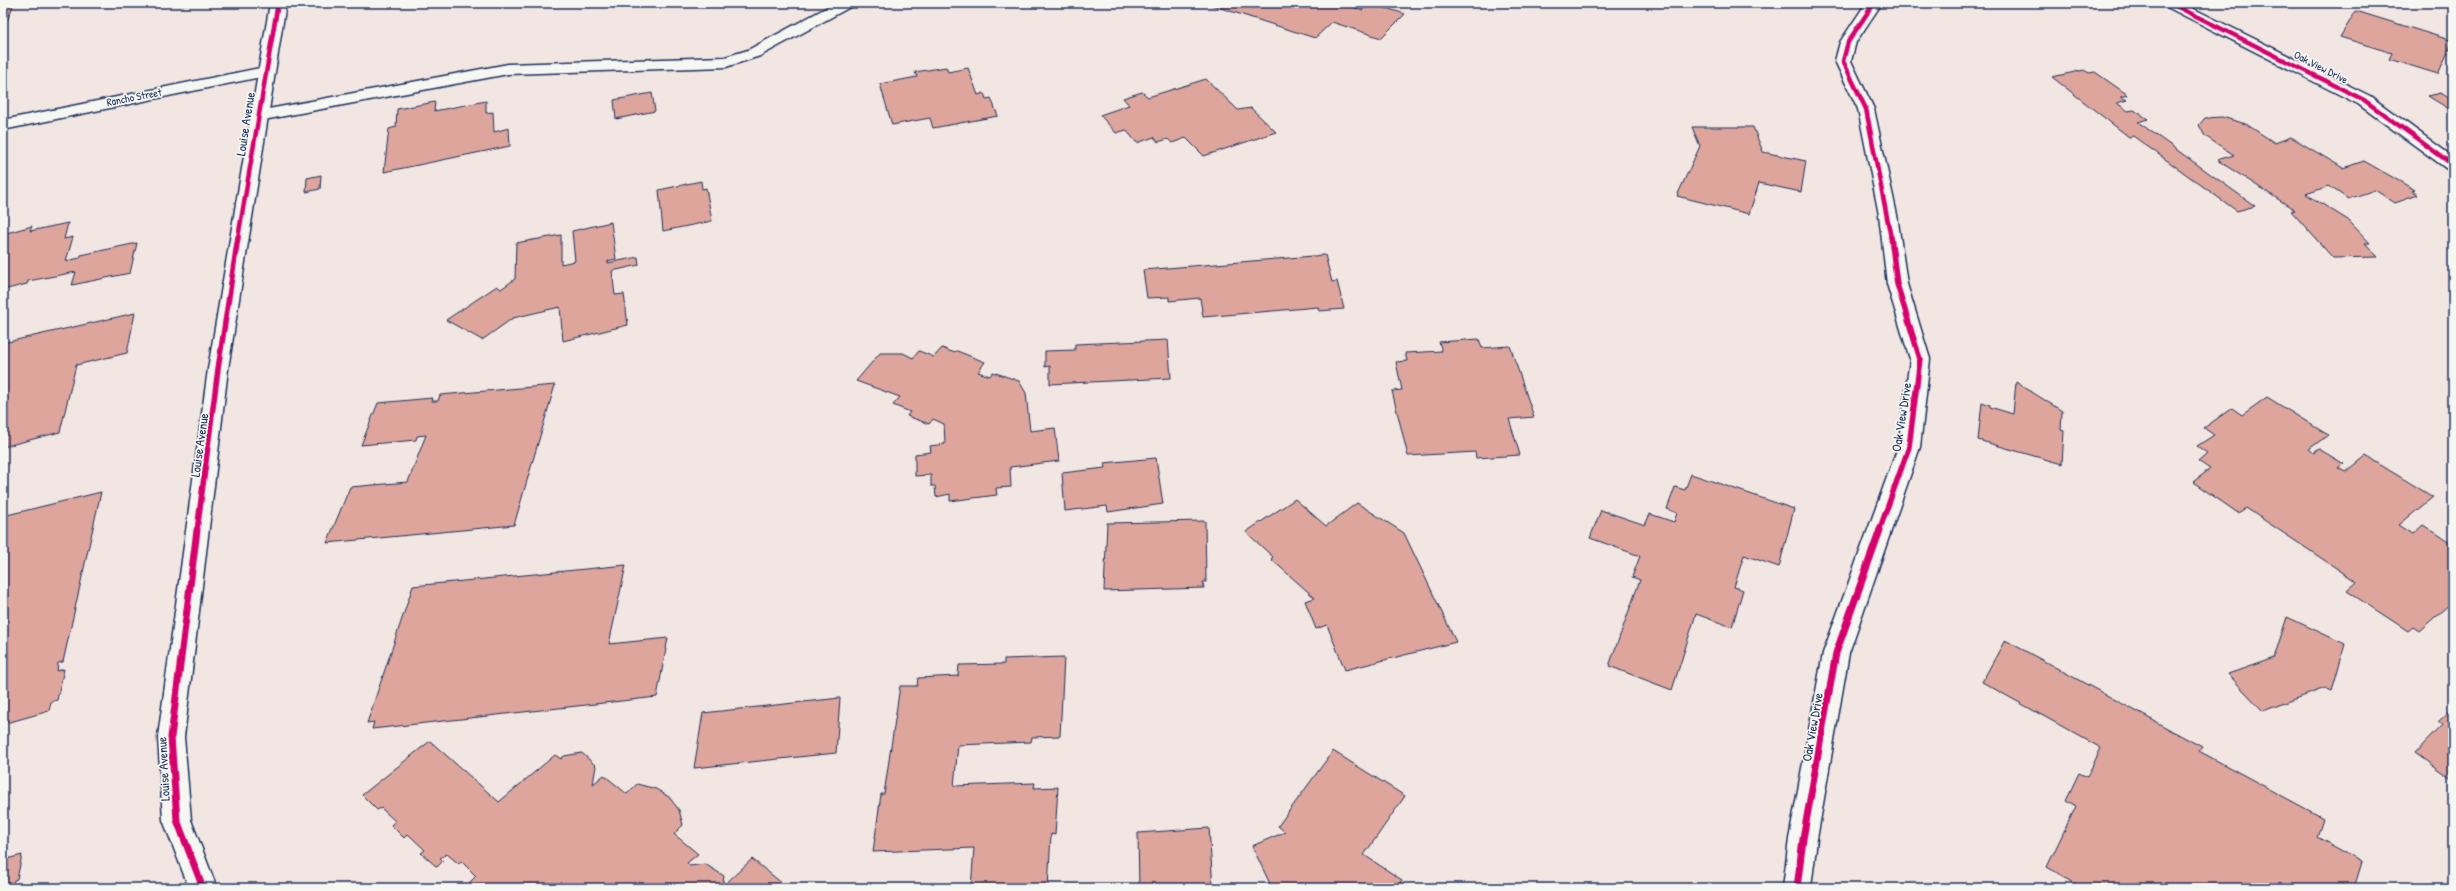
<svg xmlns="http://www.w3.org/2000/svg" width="2456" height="891" viewBox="0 0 2456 891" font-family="'Patrick Hand',sans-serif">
<rect width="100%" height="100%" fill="#f1e6e1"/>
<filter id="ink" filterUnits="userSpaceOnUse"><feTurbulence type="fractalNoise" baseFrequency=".025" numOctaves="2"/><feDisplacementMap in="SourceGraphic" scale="8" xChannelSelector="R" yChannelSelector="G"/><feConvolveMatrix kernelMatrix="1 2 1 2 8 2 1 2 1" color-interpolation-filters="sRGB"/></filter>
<g filter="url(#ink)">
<path fill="#dea59c" stroke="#1b2f5e" d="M3,3H14L7,21H3Z
M1205,3H1340L1362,10L1370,3L1405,14L1381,38L1332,22L1315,38Z
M2356,11L2453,41L2438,74L2389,59L2392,53L2340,37Z
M946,67L948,72L968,68L978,95L984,93L986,99L991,98L998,116L933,128L930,118L892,125L880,84L917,77L915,72Z
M2084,70L2089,73L2095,72L2128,95L2121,97L2127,100L2117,103L2128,111L2134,110L2148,119L2138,122L2255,206L2237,211L2133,136L2129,137L2052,77Z
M1206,79L1238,110L1251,108L1276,132L1204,156L1186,138L1172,143L1168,139L1158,142L1154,137L1137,143L1126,130L1116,133L1100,115L1129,105L1123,98L1142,92L1148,97Z
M652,93L655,111L616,119L614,100Z
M2441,93L2453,101V108L2449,109L2428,96Z
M486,101V113L493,112L494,132L509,128L510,146L384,172L389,129L396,127L397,109L435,102L434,111Z
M2222,117L2246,124L2275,143L2291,137L2343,168L2364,161L2415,190L2412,191L2418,195L2395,203L2375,190L2348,199L2329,186L2306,194L2348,220L2370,243H2365L2378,257L2333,258L2291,211L2295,210L2217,160L2234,155L2205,136L2199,125L2205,118Z
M1692,127H1753L1763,152L1806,161L1801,192L1759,183L1749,214L1677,196L1700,146Z
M321,175L320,189L306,192L307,178Z
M701,181L702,189L706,188L712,221L663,231L659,190Z
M611,222L616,259L608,261V263L638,257L639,265L612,271L615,295L624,294L628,325L563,341L560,307L513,318L482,340L446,320L497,286L501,289L515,279L516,243L561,235V264L575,261L572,231Z
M68,223L64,239L73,237L66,261L80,258L81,255L137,243L130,273L72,285L76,272L28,281L27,284L3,290V234L32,226L30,231Z
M1325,255L1332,282L1337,281L1344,309L1319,311L1318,307L1203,317L1200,298L1169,301V297L1147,298L1143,270Z
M135,313L127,353L76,365L60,432L3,447V343Z
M1479,339L1482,348L1510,346L1534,417L1509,419L1520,455L1476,458L1475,452L1408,456L1392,391L1402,390L1396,362L1407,361L1405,353L1442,351L1439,342Z
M1168,340L1171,378L1050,384V366L1045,367V351L1075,350V344Z
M942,348L952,352L957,351L985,362L978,372L990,376L993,372L1019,381L1026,393L1030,431L1055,428L1059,461L1010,467L1011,487L996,488L997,495L950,501V494L936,497L935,486H931V475L915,476V454L931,452L930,446L945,444L944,424L933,419L929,424L907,416L910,412L893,405L900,397L856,381L880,353H903L913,358L919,351L934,357Z
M2016,382L2062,411L2061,430L2064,431L2062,464L1978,440L1982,402L1990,405V407L2013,414Z
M555,385L514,525L327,543L350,487L408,482L426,435L417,436L416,440L361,445L378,403L432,398L431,401H438L440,395Z
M2267,397L2328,435L2309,449L2314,453L2319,449L2344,464L2339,468L2346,472L2366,456L2433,497L2399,525L2413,534L2423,525L2453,544V604L2451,603L2419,631L2413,627L2408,631L2347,591L2357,582L2246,508L2238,513L2193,482L2210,469L2198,461L2207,453L2197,446L2214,435L2204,428L2232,408L2242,415Z
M1156,458L1163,504L1108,512L1107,506L1065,511L1062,473L1105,468L1104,463Z
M1691,474L1794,509L1779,567L1744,555L1734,587L1743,590L1732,627L1696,614L1672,690L1609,666L1640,580L1632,577L1640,556L1590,538L1601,510L1645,525L1650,514L1674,522L1677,513L1667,509L1675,487L1685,490Z
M101,492L63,662L58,663L57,671L64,669L57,700L51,702L49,711L3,724V516Z
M1295,499L1326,526L1357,503L1404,533L1456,642L1345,670L1327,625L1316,629L1305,601L1315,598L1271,559L1273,557L1246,532Z
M1205,521L1206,582H1203L1204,588L1104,591L1107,523Z
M626,565L609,644L668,638L657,697L372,729L374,722L367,723L413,586Z
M2287,617L2345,644L2332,691L2325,688L2263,711L2228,674L2274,658Z
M2005,640L2202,747L2199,751L2323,818L2317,837L2362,862L2354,888H2083L2047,867L2076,806L2066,800L2079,773L2087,777L2101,748L1982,682Z
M1064,657L1060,736L1032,737L1031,742L958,745L954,786L1035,783L1034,788L1058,787L1055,835L1051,834L1048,888H971L974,848L873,852L881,794H884L900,686H917L918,678L958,676L959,665L1004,664V659Z
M840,698L836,753L694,768L703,713Z
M2453,708V780L2415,753L2442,725L2438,722Z
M430,741L499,802L555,755L561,759L564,756L582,753L596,766L593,784L604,775L627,794L637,784L656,789L669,797L679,810L683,825L674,834L698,854L687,863L690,866L705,864L724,876L722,887L752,859L788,888H473L468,884L476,876L461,861L459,864L447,854L440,858L443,861L437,867L421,853L425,850L408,834L404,838L391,825L395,821L381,808L377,810L362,795Z
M1333,751L1405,796L1364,855L1402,880L1397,888H1272L1252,846L1285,832L1278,826Z
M1209,828L1213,888H1139L1138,833Z
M22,855L17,879L14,880L12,888H3V860Z"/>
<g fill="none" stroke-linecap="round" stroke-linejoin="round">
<defs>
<path id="lane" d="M835,3H855L852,6L760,56L726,67L508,74L258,121L252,120L249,116L252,112L258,111L508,64L725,57L748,50Z"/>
<path id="street" d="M1866,3H1882L1856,42L1851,61L1874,109L1897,215L1907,284L1930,359L1920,447L1849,653L1817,839L1811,888H1783L1789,839L1823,653L1898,447L1910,359L1887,284L1879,215L1858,109L1835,61L1840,42Z
M2162,3H2182L2370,96L2453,157V170L2447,169L2358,104L2165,6Z
M265,67L271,69L273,72L271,75L3,130V120Z"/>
<path id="secondary" d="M270,3H286L228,369L184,737L191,820L217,888H189L163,820L158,737L208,369Z"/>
</defs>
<use href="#lane" stroke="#1b2f5e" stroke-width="3"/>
<use href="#street" stroke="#1b2f5e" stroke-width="3"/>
<use href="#secondary" stroke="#1b2f5e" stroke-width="3"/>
<use href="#lane" fill="#f6f6f2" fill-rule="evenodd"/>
<use href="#street" fill="#f6f6f2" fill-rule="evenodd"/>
<use href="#secondary" fill="#f6f6f2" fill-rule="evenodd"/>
<defs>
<path id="cycleway-far2" d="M1874,3L1848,42L1843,61L1866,109L1891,238
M2170,3L2364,100L2453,165
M238,238L278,3"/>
<path id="cycleway-far1" d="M197,531L218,369L238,237
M1879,531L1909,447L1920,359L1897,284L1891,237"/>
<path id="cycleway" d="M197,530L171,737L177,820L203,888
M1797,888L1803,839L1836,653L1880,530"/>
</defs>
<use href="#cycleway-far2" stroke="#f6f6f2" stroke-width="6"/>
<use href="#cycleway-far1" stroke="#f6f6f2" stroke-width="8"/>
<use href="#cycleway" stroke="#f6f6f2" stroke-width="10"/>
<use href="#cycleway-far2" stroke="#d6006c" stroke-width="4.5"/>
<use href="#cycleway-far1" stroke="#d6006c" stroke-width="5.5"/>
<use href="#cycleway" stroke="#d6006c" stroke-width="7"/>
</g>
</g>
<g text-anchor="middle" stroke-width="3.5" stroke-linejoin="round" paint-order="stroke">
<g font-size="11" fill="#1b2f5e" stroke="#f6f6f2">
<text transform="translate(2321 67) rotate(27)" y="4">Oak View Drive</text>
<text transform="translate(134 97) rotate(-11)" y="4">Rancho Street</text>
</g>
<g font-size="13" fill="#1b2f5e" stroke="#f6f6f2">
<text transform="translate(245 124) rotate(-81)" y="5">Louise Avenue</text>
<text transform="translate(1901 417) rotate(-81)" y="5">Oak View Drive</text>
<text transform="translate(199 445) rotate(-82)" y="5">Louise Avenue</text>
<text transform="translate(1812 727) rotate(-80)" y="5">Oak View Drive</text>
<text transform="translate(163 769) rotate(-93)" y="5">Louise Avenue</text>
</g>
</g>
<rect width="2456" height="891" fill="none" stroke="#f6f6f2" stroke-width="16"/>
<rect x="8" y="8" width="2440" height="875" fill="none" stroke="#1b2f5e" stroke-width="1.5" filter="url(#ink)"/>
</svg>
